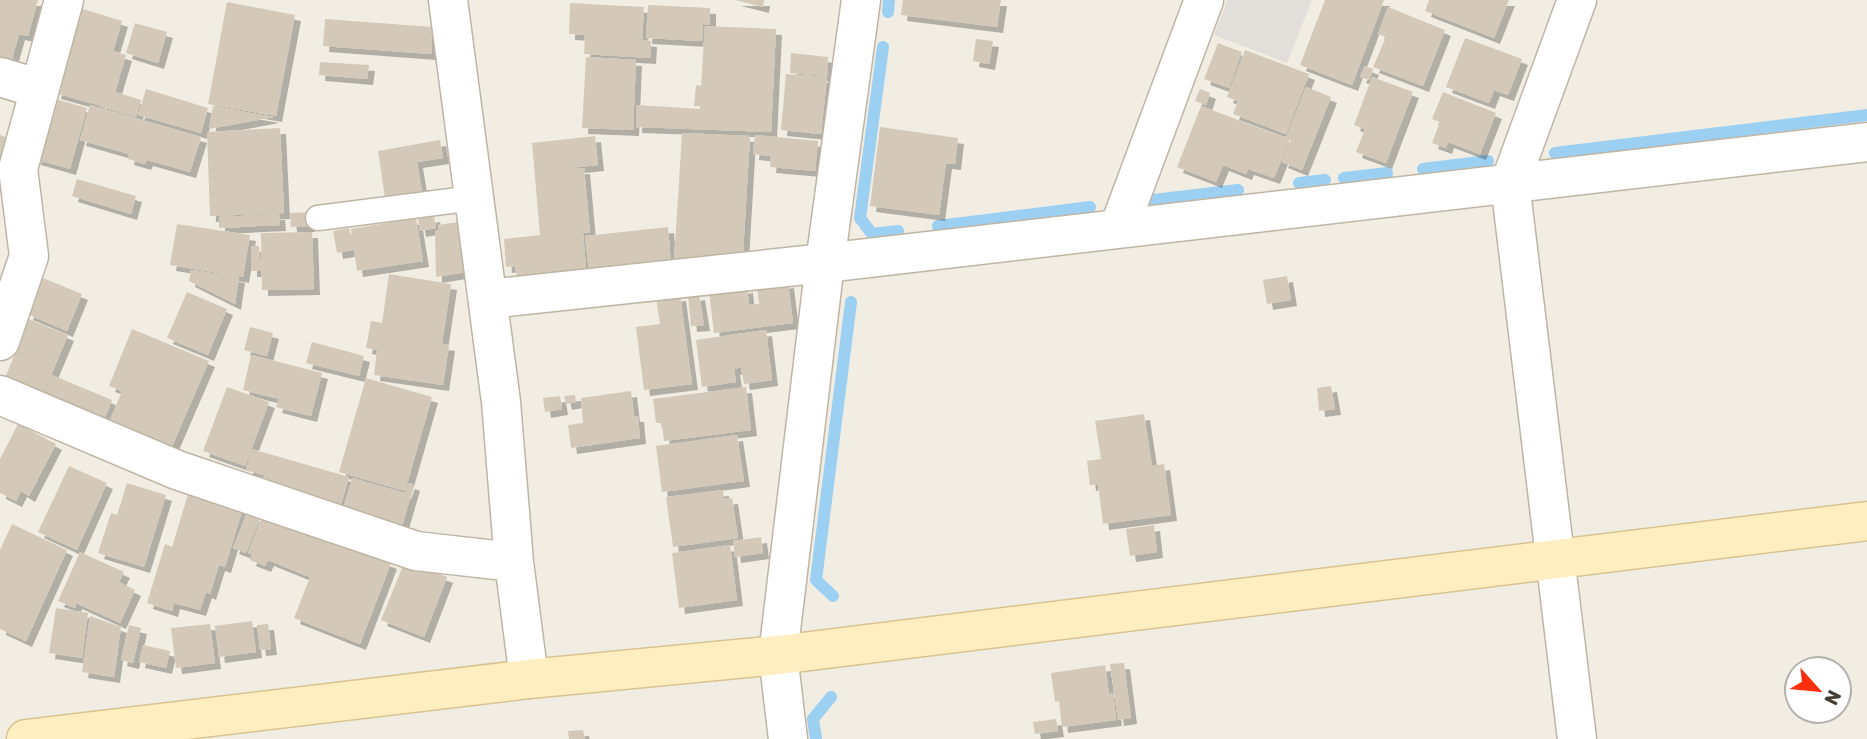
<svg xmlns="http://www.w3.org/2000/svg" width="1867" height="739" viewBox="0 0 1867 739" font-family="Rubik,sans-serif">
<defs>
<filter id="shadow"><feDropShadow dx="6" dy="6" stdDeviation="0" flood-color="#0004"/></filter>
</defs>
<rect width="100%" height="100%" fill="#f2ede2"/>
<path fill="#e2dfdb" d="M1228,0H1312L1287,63L1214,35Z"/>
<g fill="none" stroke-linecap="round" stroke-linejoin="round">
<path stroke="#9bd0f3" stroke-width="12" d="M888,12L889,0
M883,47L860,218L872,234L898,231
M1555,153L1867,115
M1423,169L1488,161
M1344,178L1387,173
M1299,183L1325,180
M1153,200L1238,190
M938,226L1090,207
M833,596L816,580L851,302
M816,739L813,719L831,697"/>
</g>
<path fill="#d4c9b8" filter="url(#shadow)" d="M0,0H38L28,36L19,34L10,66L0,63Z
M735,0H764L763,7Z
M903,0H1001L997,27L901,15Z
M1325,0H1384L1352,85L1300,65Z
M1429,0H1509L1494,38L1425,11Z
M227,2L295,15L276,116L208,104Z
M570,3L644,7L642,40L651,41L650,58L584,54L585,35L569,34Z
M648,5L710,8V25H703L702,41L646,38Z
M1388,7L1445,30L1423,86L1373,67L1386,37L1378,34Z
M80,8L122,21L113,51L126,55L115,92L141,100L136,117L99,106L104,88L98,105L55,93Z
M325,19L433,27L431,54L323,46Z
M135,23L167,32L158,63L126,53Z
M705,26L776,29L771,132L636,127L637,105L700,109V106H694L696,85L701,86Z
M1465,38L1522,59L1508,95L1494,90L1489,103L1446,87Z
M976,39L993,41L989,64L973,61Z
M1218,43L1242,52L1229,88L1204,79Z
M1245,50L1309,74L1286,134L1233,114L1238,101L1227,97Z
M791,53L828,57L827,76L790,73Z
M586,57L636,60L633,130L582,128Z
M320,62L369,65L367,79L319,75Z
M1365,66L1373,69L1369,80L1360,77Z
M786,74L827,77L821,134L781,130Z
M1372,77L1413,92L1386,163L1356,152L1365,129L1354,125Z
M1306,87L1331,97L1302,170L1282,162L1291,139H1290L1274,178L1248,169L1246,174L1223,165L1216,182L1177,167L1201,106L1286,138Z
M146,89L208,108L201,133L138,115Z
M1200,89L1210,93L1206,105L1195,101Z
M1443,92L1496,113L1480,154L1448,142L1446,148L1432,143L1440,122L1432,119Z
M52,98L87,108L70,169L35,159Z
M90,105L201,137L190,172L147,160L145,164L128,159L129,154L80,140Z
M213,106L273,117L209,129Z
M880,127L958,138L955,164L946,163L939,215L870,206Z
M280,128L284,213L210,216L207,132Z
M682,133L750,136L743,253L674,262Z
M0,135L8,138L0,164Z
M755,135L818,141L815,171L770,167L771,156L753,154Z
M595,136L598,165L549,170L584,168L590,233H583L586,268L517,276L515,266L506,267L504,239L540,235L532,143Z
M440,140L443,158L417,162L422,192L385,198L378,151Z
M77,179L136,196L131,214L72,196Z
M309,212V226L291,227L290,213Z
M279,214L280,225L219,228V217Z
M434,216L436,228L420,231L418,219Z
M416,218L423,261L357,271L354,250L337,253L333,231L349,228L352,240L351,229Z
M458,222L466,272L436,277L435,231L439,230L438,225Z
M177,224L250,235L243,277L170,265Z
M668,227L671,264L589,272L585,236Z
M312,232L314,289L262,290L261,233Z
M251,246H259L261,271H251Z
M191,270L239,277L235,304L189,281Z
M389,274L451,284L442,344L449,345L443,385L374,375L377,350L366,348L371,321L382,323Z
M1287,276L1291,300L1267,304L1263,280Z
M43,278L82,294L67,331L27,314Z
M788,282L793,323L714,333L709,292L747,287L749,305L759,304L757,286Z
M187,292L227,309L208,355L167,338Z
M699,294L704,325L691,326L688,296Z
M680,295L692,384L644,390L636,327L660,324L656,298Z
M29,319L68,335L41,399L3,383Z
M250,327L273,333L267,356L244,350Z
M132,329L209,361L170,451L108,425L122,391L109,386Z
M766,330L772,380L744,384L741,367L734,369L736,382L702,387L696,340Z
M312,342L364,356L359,376L306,363Z
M251,355L322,373L311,416L276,407L279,399L243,390Z
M52,375L112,400L102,425L42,400Z
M366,378L432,397L405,491L339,472Z
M1331,386L1335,409L1319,411L1317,388Z
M227,387L269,402L245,466L203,451Z
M746,387L751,430L664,441L662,423H656L653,399Z
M631,391L634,416H638L640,438L571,448L568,425L583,423L581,398Z
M575,395L576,402L566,404L564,396Z
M560,396L562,409L545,412L543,398Z
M1144,414L1152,466L1164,464L1171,515L1103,524L1098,484L1090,485L1087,461L1101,459L1095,421Z
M18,424L56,444L29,496L21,491L16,501L0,493V459Z
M737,435L744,481L662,492L656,446Z
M252,449L349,477L340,508L261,485L269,461L263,475L246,470Z
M69,466L107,483L77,550L38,532Z
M352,478L405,493L409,483L414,485L402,526L343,509Z
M127,483L166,495L144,567L98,553L111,513L117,515Z
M723,490L724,499L732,498L738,538L673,547L666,497Z
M189,491L243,508L225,567L219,565L210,594L206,592L200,610L174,603L172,611L147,603L165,544L172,547Z
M247,513L260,518L246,553L233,548Z
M263,514L391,563L360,644L294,618L310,577L268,560L265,566L250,560L252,554L248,553Z
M12,524L67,550L26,641L0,629V550Z
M1154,525L1157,552L1130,556L1126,529Z
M761,537L763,553L735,557L733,541Z
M730,545L737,600L679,608L672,553Z
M80,552L124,572L119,582L135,590L120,623L76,603L75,608L58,601Z
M405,561L447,577L424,637L381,620Z
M56,608L88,613L82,658L49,653Z
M90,616L121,627L114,677L82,672Z
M252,621L256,652L219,657L215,626Z
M210,624L215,663L176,668L171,628Z
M268,624L271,649L260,650L257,625Z
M129,625L141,628L133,663L121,660Z
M143,645L170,651L166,668L139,662Z
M1124,663L1131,718L1118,720L1110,664Z
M1105,665L1109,694L1113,693L1116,720L1062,727L1059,701L1055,702L1051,673Z
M1056,719L1058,731L1035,734L1033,722Z
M583,730L585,739H569L568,731Z"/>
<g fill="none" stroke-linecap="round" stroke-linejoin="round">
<defs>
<path id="lane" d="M318,218L474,198"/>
<path id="street" d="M448,0L501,402L514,562L529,679
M1577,0L1510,183L1577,739
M0,77L40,89
M1119,228L1204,0
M488,299L825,263L1867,142
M0,341L29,256L18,169L64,0
M0,395L177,470L416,551L514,562
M788,739L778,655L825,263L861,0"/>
<path id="secondary" d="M26,739L529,679L778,655L1867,521"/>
</defs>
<use href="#lane" stroke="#beb5a5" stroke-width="27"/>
<use href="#street" stroke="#beb5a5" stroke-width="41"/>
<use href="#secondary" stroke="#d8c492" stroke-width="41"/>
<use href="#lane" stroke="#fff" stroke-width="24"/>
<use href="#street" stroke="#fff" stroke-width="38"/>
<use href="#secondary" stroke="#ffefc0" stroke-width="38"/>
</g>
<g transform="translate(1818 690) rotate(117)"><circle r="33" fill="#ffffff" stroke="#b4b1ad" stroke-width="2"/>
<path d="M0-5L12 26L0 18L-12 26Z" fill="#ff2e0d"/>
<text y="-10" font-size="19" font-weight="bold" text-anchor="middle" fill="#443d33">N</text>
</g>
</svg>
